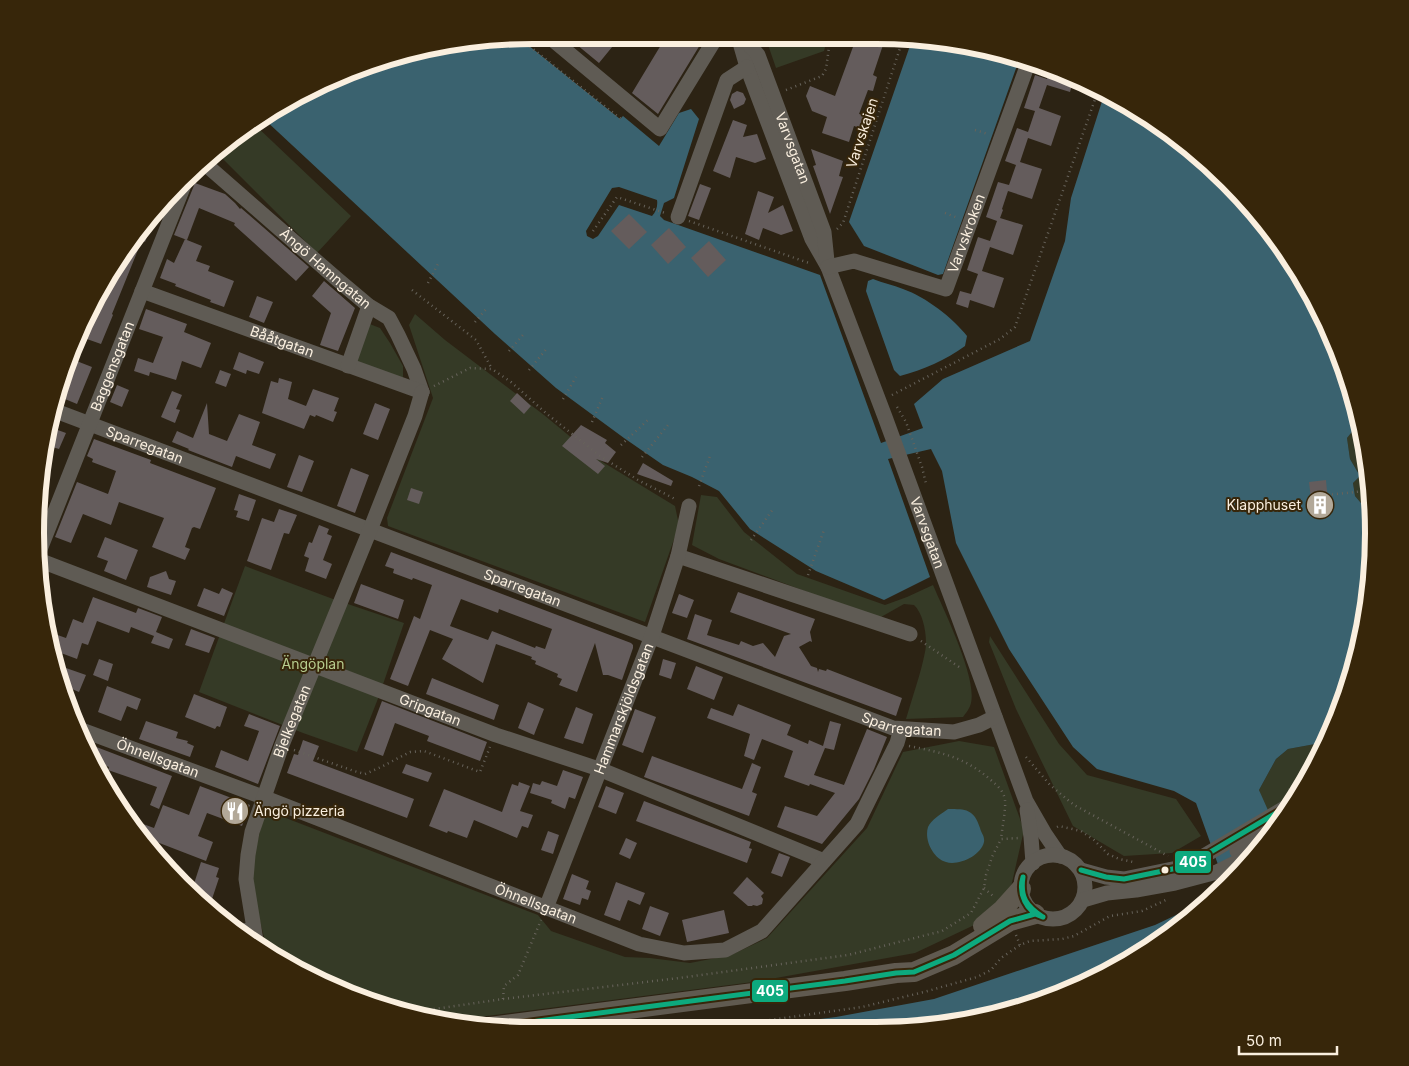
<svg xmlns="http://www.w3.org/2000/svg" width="1409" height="1066" viewBox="0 0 1409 1066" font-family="Inter,sans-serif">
<rect width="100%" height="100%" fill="#2c2314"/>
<path fill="#353a26" d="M765,36H828L824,51L776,68Z
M254,124L351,216L317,253L217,153Z
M415,314L445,340L544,415L596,458L675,506L679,525L645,622L388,526L387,518L433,398L409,325Z
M367,323L380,328L390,343L403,366V377L397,378L358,363L355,358Z
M1360,422L1364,436L1372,516L1355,496L1353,483L1360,476L1350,459L1347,438Z
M701,495L717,497L744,532L797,574L885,605L907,597L933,585C944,611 977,677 971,703C970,708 966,713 963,717L906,719C912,698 921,673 925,652C928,639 924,614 914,605L904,604L881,617L861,612L719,559L692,545Z
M245,566L333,599L404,623L379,696L357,752L303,733L199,692Z
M990,636L1059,744L1087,775L1176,799L1201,836L1172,853L1124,856L1073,826L1016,709L989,642Z
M959,741L994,747L1024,830L1011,887L987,919L915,953L753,982L448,1021L343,993L268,953L249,877L265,810L538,915L551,931L625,957L650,958L690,963L731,955L767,938L867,828L903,752Z
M1326,742L1293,804L1269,819L1259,790L1276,759L1288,749Z"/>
<path fill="#3a626f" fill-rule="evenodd" d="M518,37L620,119L623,116L659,146L679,113L691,109L699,119L674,198L664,203L660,216L664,220L820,275L881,443L923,428L914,404L943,379L1030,341L1065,241L1071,198L1105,92L1153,119L1228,181L1290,256L1336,342L1360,422L1347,438L1350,459L1360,476L1353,483L1355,496L1372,516L1374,533L1364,630L1336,723L1326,742L1288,749L1276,759L1259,790L1271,817L1275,828L1228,885L1226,887L1196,803L1174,791L1097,769L1073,747L1009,649L956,543L942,471L931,449L888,459L930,577L884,600L816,571L750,529L719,491L692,477L663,465L624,438L556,388L495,334L263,118L284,102L404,52ZM619,187L657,200C658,206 656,212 652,216L619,205L598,236L593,239L587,236L586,231L612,188Z
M913,37L1005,52L1020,57L943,274L938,275L864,246L849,222Z
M873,279C883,283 893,285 903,289C926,297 953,318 967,336L965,346C946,360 923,370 900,376L894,370L866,291L868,281Z
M948,809C966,809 974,809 980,828C981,833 985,836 984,842C981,856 958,866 946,862C933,858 924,840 928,827C931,820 941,814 948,809Z
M1214,897L1153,947L1066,993L941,1027H756L836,1017L934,999L1155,925Z"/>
<path fill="#645c5c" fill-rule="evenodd" d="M565,35H610L617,41L599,63Z
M667,35H706L658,114L632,93Z
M857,36H886L873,75L877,77L873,91L868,90L859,114L864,115L860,128L854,126L849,142L822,133L827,117L812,111L806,96L810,86L835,96Z
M1050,69L1074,78L1070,92L1047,85L1039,108L1061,116L1051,146L1028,138L1020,162L1042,169L1032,199L1008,191L1002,209L1003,210L1000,218L1023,225L1013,255L990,247L982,271L1004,278L994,308L970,300L968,308L956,304L960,291L971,294L978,274L967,270L978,237L990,241L997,221L986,217L998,182L1009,185L1016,165L1005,161L1017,128L1028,132L1035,111L1024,108L1035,75L1047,79Z
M737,91L743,93L746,99L744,104L734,109L730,100L732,94Z
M733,120L747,125L743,137L757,134L766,159L755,163L736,157L730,178L713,171Z
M811,149L843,161L839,176L843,177L830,214L813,166L816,165Z
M195,183L225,194L235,203L240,209L241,208L309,267L296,281L234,225L235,223L199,208L187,240L202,246L196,261L210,266L208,271L234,281L224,307L210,302L211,300L175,286L176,284L160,278L167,259L174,263L185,239L187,240L174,235Z
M700,184L711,188L699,220L688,216Z
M758,191L774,197L768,213L783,205L793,231L781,235L763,228L759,240L745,234Z
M154,213L156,214L145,242L142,240L112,314L113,315L101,344L84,338L100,297L102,298L115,266L114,265L119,256Z
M629,214L647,232L629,249L611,231Z
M669,228L686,247L668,264L651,245Z
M709,241L726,260L708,277L691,258Z
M324,281L355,308L338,351L320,345L331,313L312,296Z
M257,296L273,302L264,323L249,317Z
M146,309L187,324L184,332L211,343L201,368L182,361L176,380L150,372L149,376L134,371L138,358L153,363L163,337L139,329Z
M239,352L264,362L259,374L247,370L246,374L233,369Z
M74,360L92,367L77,404L60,397Z
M220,370L231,374L226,387L215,383Z
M279,378L292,382L288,399L306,406L313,389L339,398L334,411L337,412L333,422L316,415L315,417L310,415L304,429L262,413L271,381L278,383Z
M117,385L129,390L122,407L110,402Z
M172,391L182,395L176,409L180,410L175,423L161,417Z
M517,393L531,406L524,414L510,401Z
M207,403L209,434L227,441L239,414L260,422L252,445L276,454L270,469L236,456L232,467L188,450L189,449L172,442L177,431L193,438Z
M375,403L390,409L378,440L363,434Z
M581,425L607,440L605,443L616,452L608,463L596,459L605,466L598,474L562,446Z
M47,429L54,431L55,429L66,433L59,449L49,446L50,442L44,440Z
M94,439L151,460L150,463L216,488L200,529L194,527L192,528L185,547L190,549L185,560L152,547L164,518L119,502L111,525L83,514L71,543L55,537L77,482L108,494L116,471L92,462L93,459L87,456Z
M299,455L314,461L302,492L287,487Z
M643,463L673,481L671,486L637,474Z
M351,468L369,475L355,513L337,506Z
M1326,480L1329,514L1313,516L1309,482Z
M411,488L423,492L419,504L407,500Z
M239,494L256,500L249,521L236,517L238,511L234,510Z
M279,509L297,515L289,534L284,533L271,570L247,561L262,518L274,522Z
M319,525L329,529L327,534L332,536L323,560L332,564L326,579L305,571L309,558L304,556L309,542L312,543Z
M105,537L138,550L126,580L104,571L108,561L97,557Z
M391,552L631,643L633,645V648L622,680L608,675H603L595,643L577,692L559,685L562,679L557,677L558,674L535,664L536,661L531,659L532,657L496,644L483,683L442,659L453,639L430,630L408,686L390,679L414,616L420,619L432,585L413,578L412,580L393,573L394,569L385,566ZM461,599L498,613L499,609L552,629L545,649L536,646L535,648L492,631L488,640L450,626Z
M166,571L169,579L176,581L171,595L147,587L150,577Z
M361,584L404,600L398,619L354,603Z
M204,588L219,594L222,588L233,593L224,616L197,606Z
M738,592L815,619L810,632L812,642L810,641L799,647L811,666L817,668L818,672L819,669L826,671L827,669L902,698L896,716L687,639L695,614L712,620L707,635L739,645L741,641L753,646L763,643L775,657L784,636L791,634L730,612Z
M679,594L694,600L687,618L672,613Z
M93,597L136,613L138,608L162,617L156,632L173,639L169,649L151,643L154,636L131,627L129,633L97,621L88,645L82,643L77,659L53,650L49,632L66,638L73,619L83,623Z
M191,629L215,638L209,653L185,645Z
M99,659L113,664L108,681L93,675Z
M663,659L676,663L671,679L659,675Z
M696,666L723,677L714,700L687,689Z
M66,668L86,675L79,692L60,684Z
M432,678L499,705L494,720L426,694Z
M107,686L141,699L137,710L127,706L121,721L98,712Z
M194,694L227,707L220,727L217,726L215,729L185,717Z
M382,701L487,742L480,761L427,741L429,736L395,723L383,756L364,749Z
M528,702L544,709L534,735L518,728Z
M738,704L791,725L787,735L808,744L809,740L823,746L830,721L841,724L834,750L825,748L814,775L844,785L867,729L887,737L874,769L859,799L822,844L777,827L785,806L817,816L835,793L810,784L809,786L784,777L793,751L762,739L754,760L744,756L750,734L707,718L711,708L733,716Z
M576,707L593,714L583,744L564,738Z
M635,709L656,717L643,753L622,745Z
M249,714L280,726L258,784L215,767L221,750L248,761L259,731L244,726Z
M146,721L178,732L176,738L188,741L187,743L194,746L190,757L139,739Z
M303,740L319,746L313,761L414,799L407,818L287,773L294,754L298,755Z
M86,743L172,776L159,809L150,805L157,787L108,770L109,767L96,762Z
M652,756L742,789L752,763L761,767L752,792L757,794L749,816L644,777Z
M406,764L432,773L428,782L402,773Z
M563,770L583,777L575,799L569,797L565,809L551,803L552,800L530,793L533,783L540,785L542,781L557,786Z
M519,782L530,786L520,811L533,815L528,828L522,826L517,838L474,820L467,838L448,831L447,833L429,826L444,789L502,812L512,784L518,786Z
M200,786L250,805L242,826L207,813L198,836L213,842L206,861L149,839L147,844L139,834L143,824L154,828L163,805L189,815Z
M606,786L624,793L616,814L598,807Z
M644,801L751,842L749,848L752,849L747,863L636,821Z
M548,831L559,835L553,854L541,850Z
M626,838L637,843L630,859L619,854Z
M779,853L790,857L782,877L771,873Z
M201,862L219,868L216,877L219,878L209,908L191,893Z
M572,874L589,881L586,889L591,891L588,900L582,898L580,905L563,899Z
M747,877L764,893L761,896L763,899L762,904L757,906L753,905L752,906H748L733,893Z
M616,882L645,893L640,905L628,900L620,921L604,915Z
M650,906L669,913L660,936L642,929Z
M724,910L729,933L687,942L682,920Z"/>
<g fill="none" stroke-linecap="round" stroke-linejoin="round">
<path stroke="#67635b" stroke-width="2.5" stroke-dasharray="1 4" stroke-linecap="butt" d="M518,37L621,119
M786,90L822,76L826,69L830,40L833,36
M975,130L988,134
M945,213L958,218
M689,221L809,263
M837,229L843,223L904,36
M593,231L617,197L665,213
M428,283L439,262
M412,290L476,340L492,369
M475,322L487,308
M509,351L523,335
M529,370L548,347
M434,386L470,368L492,369L511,382L547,414L600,456L638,480L677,500
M892,395L1000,339L1015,327L1099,88
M563,399L576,377
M897,407L906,422L922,467L926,484
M592,422L603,396
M621,445L649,419
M1365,445L1362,450L1367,458
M642,457L668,425
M699,486L710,456
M1327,495L1365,491
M751,540L773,509
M808,575L824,530
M921,641L962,669
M909,746C943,753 965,757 992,781C998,786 1004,792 1005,800C1006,809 1002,829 1001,839
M294,750L354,771L365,774L381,767L410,752L424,751L480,772L490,747
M1026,757L1050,785L1074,805L1168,856
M1289,790L1310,772
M1057,827L1059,826L1081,831L1094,840L1108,854L1119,859L1133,862
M984,888L993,896
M1016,935L1020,945
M503,999L504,986L518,975L541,920
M414,1012L503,999L679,978L848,955L942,931L971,913L984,888L986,875L992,857L1001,839L1019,838
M720,1027L862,1007L924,992L977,977L991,970L1001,958L1020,945L1030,941L1062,939L1074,936L1110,916L1142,911L1168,899"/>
<g stroke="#5f5b54" stroke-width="15">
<path d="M547,35L660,129L717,36"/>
<path id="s1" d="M738,36L747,67L812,239L828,267L885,417L1026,801L1045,834L1060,856"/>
<path id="s2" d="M742,36L758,55L824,232L827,261"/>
<path id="s3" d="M204,163L338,280L369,306L389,318L398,335L414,369L422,392"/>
<path d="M678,217L727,80L747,67"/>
<path id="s4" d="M828,267L854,261L946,289L1029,61"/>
<path id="s5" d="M142,291L422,392"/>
<path d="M348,366L369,306"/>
<path id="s6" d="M53,410L893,728L954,732L979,725L995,717"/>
<path d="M678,556L910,634"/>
<path id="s7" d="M37,557L188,175"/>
<path id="s8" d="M36,559L496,735L599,769L824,861"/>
<path id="s9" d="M79,729L263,797L639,944L684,953L725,950L762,931L857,824L897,743L901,729"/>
<path d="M1027,810L1031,837L1033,863"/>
<path d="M1237,851L1271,833"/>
<circle cx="1053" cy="887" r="32"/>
<path d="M1081,870L1106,877L1124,879L1187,866L1293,803"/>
<path d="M1083,900L1107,893L1136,890L1175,883L1217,872L1255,853"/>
<path id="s10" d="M546,908L652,636L678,556L689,506"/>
<path d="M238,932L253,929"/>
<path id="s11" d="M257,947L246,879L248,855L252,832L282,745L370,530L415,416L422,392"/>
</g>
<path stroke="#605a50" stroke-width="20" d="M983,926L1003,909L1021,889
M490,1027L845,981L896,973L914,972L954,955L1010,921L1035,914"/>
<defs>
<path id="bus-1" d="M1081,870L1106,877L1124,879L1187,866L1293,803
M1023,877C1020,897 1026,906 1043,917
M1023,877C1018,893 1026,912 1043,917
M492,1027L845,981L896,973L914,972L954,955L1010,921L1035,914"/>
</defs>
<use href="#bus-1" stroke="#37260a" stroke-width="9"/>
<use href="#bus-1" stroke="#0daa7e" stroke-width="5"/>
</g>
<defs>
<symbol id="building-disc" viewBox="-11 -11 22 22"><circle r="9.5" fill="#b2a898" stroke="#37260a"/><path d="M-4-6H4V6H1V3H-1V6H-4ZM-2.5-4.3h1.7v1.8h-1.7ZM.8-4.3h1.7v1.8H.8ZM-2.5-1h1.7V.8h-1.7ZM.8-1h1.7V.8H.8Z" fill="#fff"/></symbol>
<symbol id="restaurant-disc" viewBox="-11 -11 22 22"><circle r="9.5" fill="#b2a898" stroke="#37260a"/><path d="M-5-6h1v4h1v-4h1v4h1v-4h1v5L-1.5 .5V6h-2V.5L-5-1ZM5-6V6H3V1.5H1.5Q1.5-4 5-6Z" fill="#fff"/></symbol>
</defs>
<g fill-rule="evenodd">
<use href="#building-disc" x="1304" y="489" width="32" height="32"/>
<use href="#restaurant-disc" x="219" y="795" width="32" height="32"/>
</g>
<circle fill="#faefdf" stroke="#37260a" stroke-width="2" cx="1165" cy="870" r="4.5"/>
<g text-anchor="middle" stroke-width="4" stroke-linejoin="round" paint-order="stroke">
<g font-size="14" fill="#faefdf" stroke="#37260a">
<text transform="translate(862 133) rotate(-72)" y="5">Varvskajen</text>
<text dy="5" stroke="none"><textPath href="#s2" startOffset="124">Varvsgatan</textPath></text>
<text dy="5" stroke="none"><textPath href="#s4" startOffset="182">Varvskroken</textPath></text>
<text dy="5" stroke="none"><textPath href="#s3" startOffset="161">Ängö Hamngatan</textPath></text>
<text dy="5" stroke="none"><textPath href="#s5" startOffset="149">Bååtgatan</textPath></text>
<text dy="5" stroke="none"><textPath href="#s7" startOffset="205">Baggensgatan</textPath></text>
<text dy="5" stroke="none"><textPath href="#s6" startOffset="98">Sparregatan</textPath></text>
<text dy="5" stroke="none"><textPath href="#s1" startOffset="532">Varvsgatan</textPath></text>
<text dy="5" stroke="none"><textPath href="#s6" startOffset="502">Sparregatan</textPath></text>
<text dy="5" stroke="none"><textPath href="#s10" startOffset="214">Hammarskjöldsgatan</textPath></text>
<text dy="5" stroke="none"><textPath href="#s8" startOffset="422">Gripgatan</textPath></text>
<text dy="5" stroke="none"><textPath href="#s11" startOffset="234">Bjelkegatan</textPath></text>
<text dy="5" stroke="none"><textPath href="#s6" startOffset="906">Sparregatan</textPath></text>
<text dy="5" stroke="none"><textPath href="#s9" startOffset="84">Öhnellsgatan</textPath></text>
<text dy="5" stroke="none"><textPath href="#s9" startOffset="489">Öhnellsgatan</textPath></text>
</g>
<g font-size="14" fill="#faefdf" stroke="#37260a" text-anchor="end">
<text x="1301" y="510">Klapphuset</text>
<text x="254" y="816" text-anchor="start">Ängö pizzeria</text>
</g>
<g font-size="14" fill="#b6cc8e" stroke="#37260a">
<text x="313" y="669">Ängöplan</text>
</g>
</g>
<path d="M0 0H1409V1066H0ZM533 44H876A489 489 0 0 1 1365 533V533A489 489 0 0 1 876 1022H533A489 489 0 0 1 44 533V533A489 489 0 0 1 533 44Z" fill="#37260a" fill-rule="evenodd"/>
<path fill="none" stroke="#faefdf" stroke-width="6" d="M533 44H876A489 489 0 0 1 1365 533V533A489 489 0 0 1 876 1022H533A489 489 0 0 1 44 533V533A489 489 0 0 1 533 44Z"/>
<g stroke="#37260a" stroke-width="2">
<rect x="1174" y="850" width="38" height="24" rx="5" fill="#0daa7e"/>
<rect x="751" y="979" width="38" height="24" rx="5" fill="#0daa7e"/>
</g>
<g font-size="14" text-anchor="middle" font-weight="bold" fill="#fff">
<text x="1193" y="867">405</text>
<text x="770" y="996">405</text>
</g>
<path d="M1239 1046v8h98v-8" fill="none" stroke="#faefdf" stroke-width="2.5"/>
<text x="1246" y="1046" font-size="15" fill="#faefdf" stroke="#37260a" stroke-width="4" paint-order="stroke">50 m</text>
</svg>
